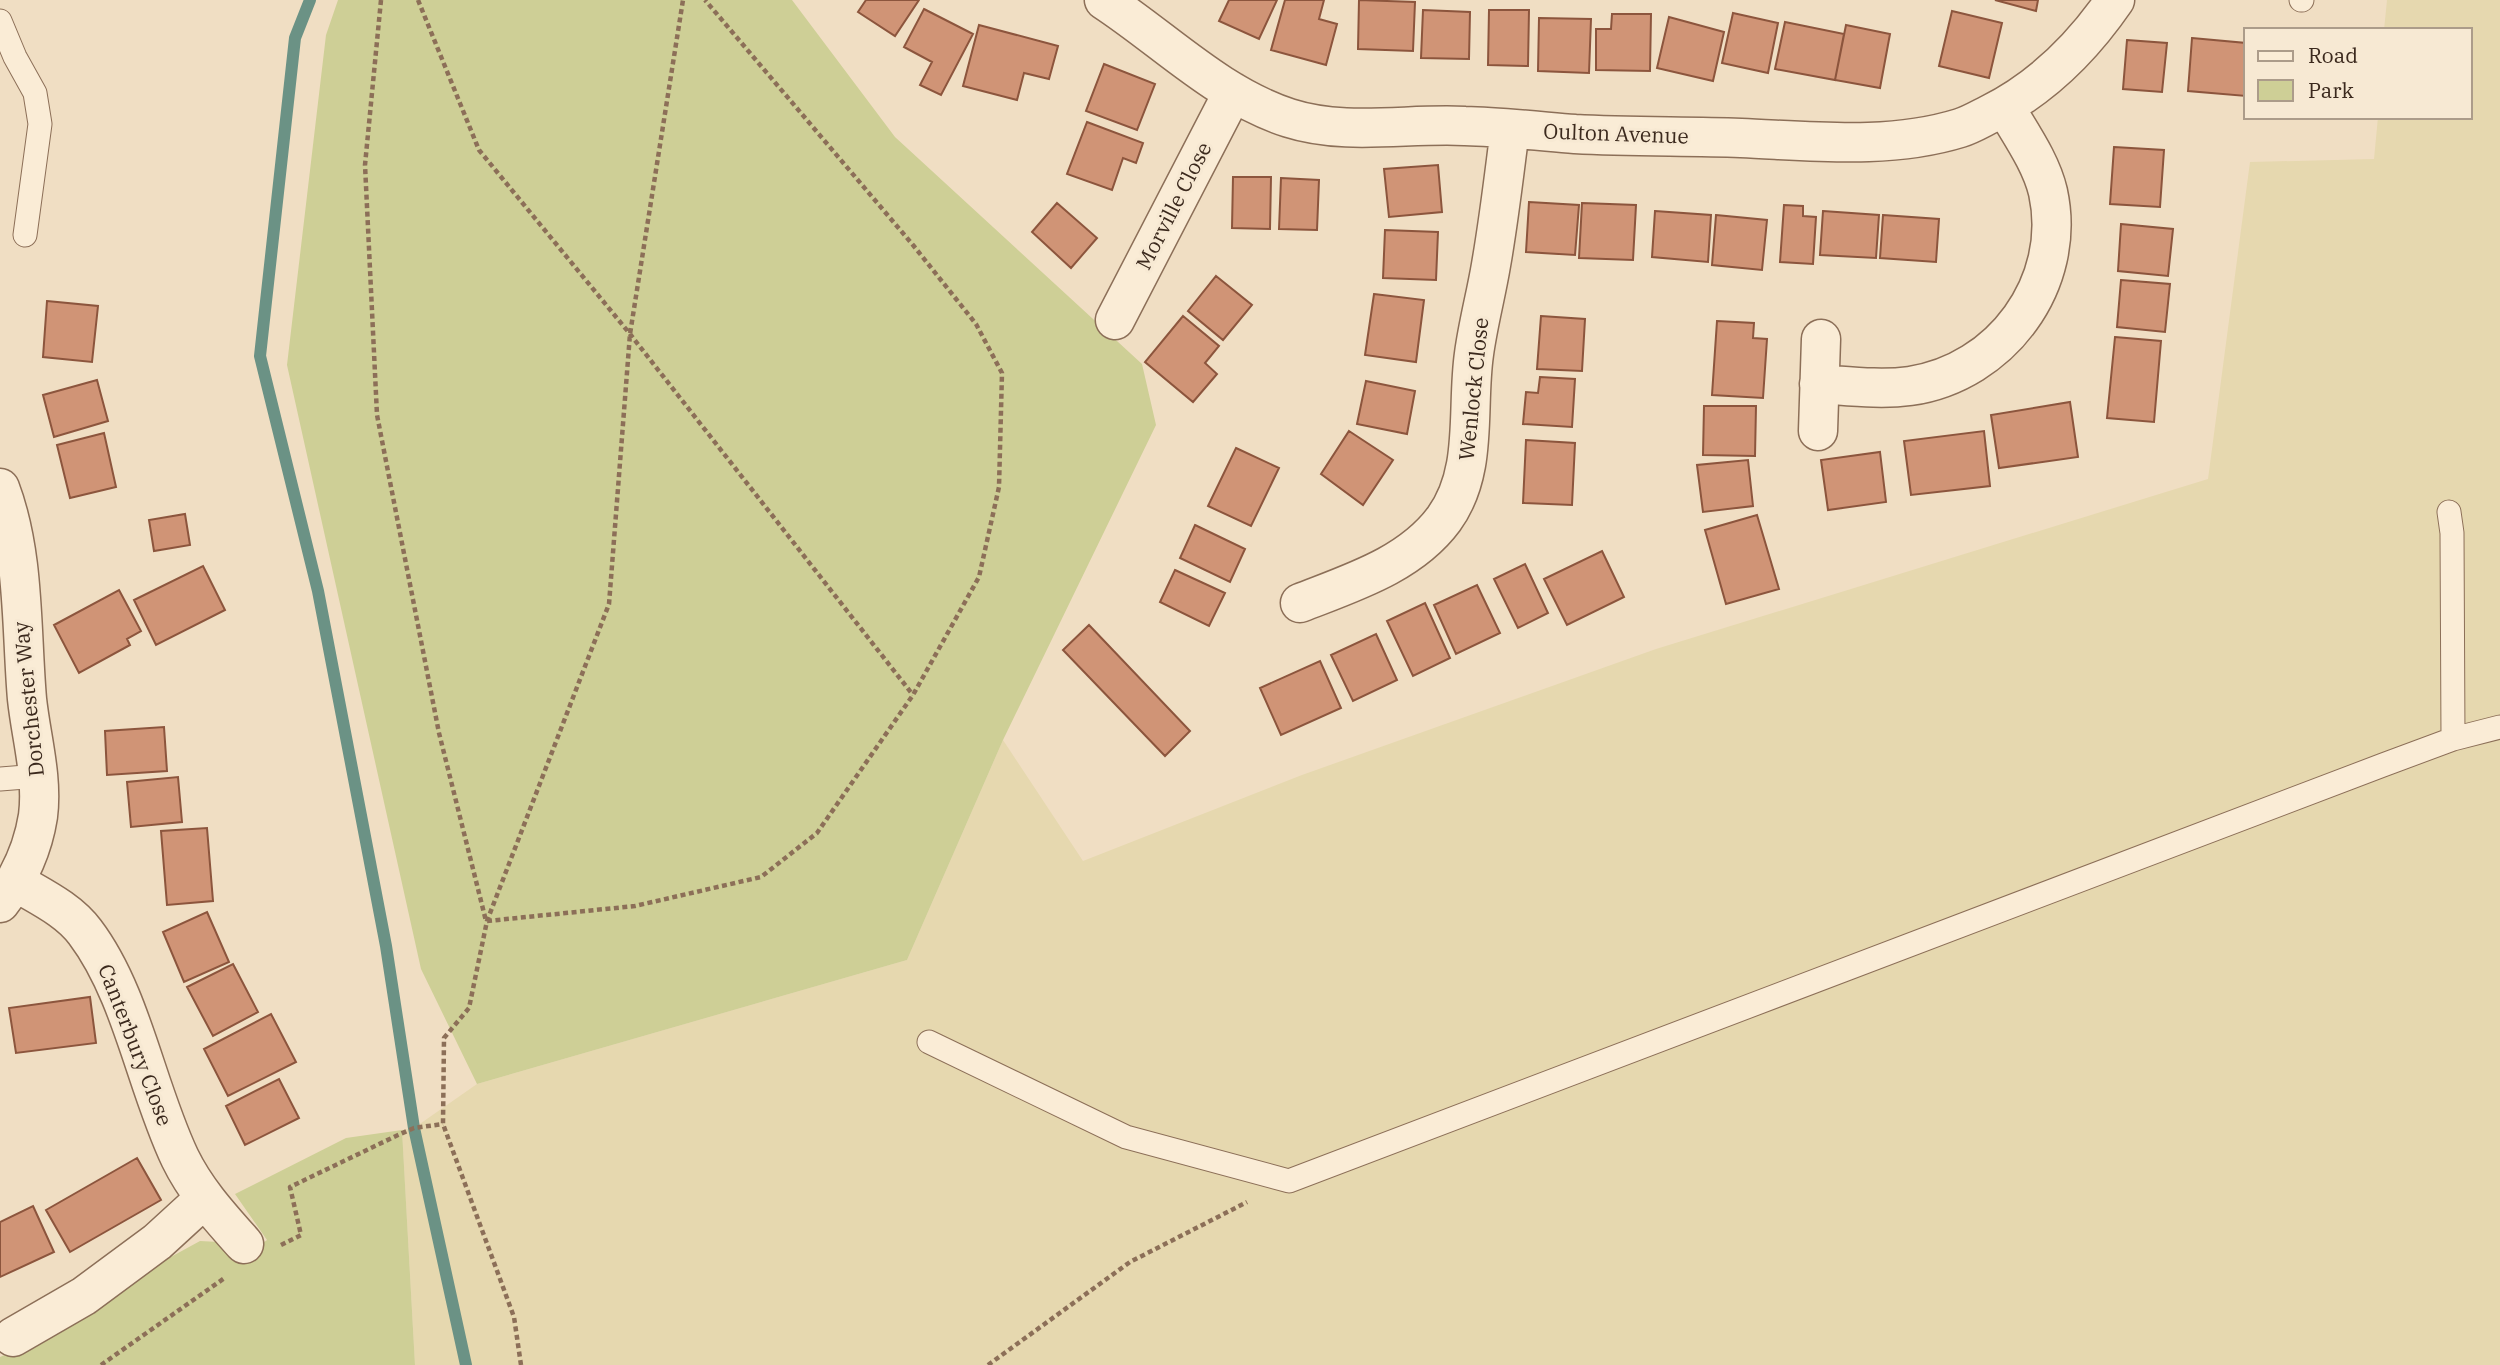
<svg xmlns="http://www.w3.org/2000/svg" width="2500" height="1365" viewBox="0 0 2500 1365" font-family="'IBM Plex Serif',serif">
<rect width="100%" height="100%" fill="#f0dec3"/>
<path fill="#e6d8af" d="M2387,0H2500V1365H415L402,1130L414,1128L477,1084L907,960L1003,740L1083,861L1302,775L1656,649L2208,479L2250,162L2374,159L2378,117H2470V30H2384Z"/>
<path fill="#cecf96" d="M338,0H792L895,137L1142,364L1156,425L1003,740L907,960L477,1084L421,969L287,365L326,35Z
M402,1130L415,1365H0V1357L57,1332L158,1264L200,1241L219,1242L242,1258L267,1240L235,1194L346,1138Z"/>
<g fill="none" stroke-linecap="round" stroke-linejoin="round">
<path stroke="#6b9285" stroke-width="12" d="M310,0L295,38L260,356L318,591L386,946L414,1128L466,1365"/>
</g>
<path fill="#d09476" stroke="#8c553d" stroke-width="2" d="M866,0H919L895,36L858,12Z
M1229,0H1277L1259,39L1219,21Z
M1285,0H1324L1319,19L1337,24L1326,65L1271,50Z
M1359,0L1415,2L1413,51L1358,49Z
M1995,0H2038L2036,11Z
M924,9L973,34L941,95L920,85L932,62L904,47Z
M1423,10L1470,12L1469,59L1421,58Z
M1489,10H1529L1528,66L1488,65Z
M1952,11L2002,23L1989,78L1939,66Z
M1733,13L1778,23L1768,73L1722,63Z
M1612,14H1651L1650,71L1596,70V29H1611Z
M1669,17L1724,32L1713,81L1657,68Z
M1539,18L1591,19L1589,73L1538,71Z
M1785,22L1844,34L1835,80L1775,69Z
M979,25L1058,46L1049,79L1024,73L1017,100L963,86Z
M1846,25L1890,34L1880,88L1835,80Z
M2192,38L2246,43V96L2188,91Z
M2127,40L2167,43L2162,92L2123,89Z
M1104,64L1155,84L1137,130L1086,111Z
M1087,122L1143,143L1136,163L1123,158L1112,190L1067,174Z
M2114,147L2164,150L2160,207L2110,204Z
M1438,165L1442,212L1389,217L1384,169Z
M1233,177H1271L1270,229L1232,228Z
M1281,178L1319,180L1317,230L1279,229Z
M1529,202L1579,205L1575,255L1526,252Z
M1057,203L1097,238L1071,268L1032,232Z
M1582,203L1636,205L1633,260L1579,258Z
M1784,205L1803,206V216L1816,217L1813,264L1780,262Z
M1655,211L1711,215L1708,262L1652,257Z
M1823,211L1879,215L1876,258L1820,255Z
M1716,215L1767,220L1762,270L1712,265Z
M1883,215L1939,219L1936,262L1880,258Z
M2121,224L2173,229L2168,276L2118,271Z
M1385,230L1438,232L1436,280L1383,278Z
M1216,276L1252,305L1223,340L1188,311Z
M2121,280L2170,284L2165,332L2117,327Z
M1374,294L1424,300L1416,362L1365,355Z
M47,301L98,306L92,362L43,357Z
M1183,316L1219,346L1205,363L1217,374L1193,402L1145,362Z
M1541,316L1585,319L1582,371L1537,369Z
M1717,321L1754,323L1753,338L1767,339L1763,398L1712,395Z
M2115,337L2161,341L2154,422L2107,418Z
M1540,377L1575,379L1572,427L1523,424L1526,392L1538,393Z
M97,380L108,421L54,437L43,395Z
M1366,381L1415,391L1407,434L1357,424Z
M2070,402L2078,457L1999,468L1991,415Z
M1704,406H1756L1755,456L1703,455Z
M1349,431L1393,460L1363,505L1321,474Z
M1984,431L1990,486L1911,495L1904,441Z
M104,433L116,487L70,498L57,445Z
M1526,440L1575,443L1572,505L1523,503Z
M1236,448L1279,468L1251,526L1208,506Z
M1880,452L1886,502L1828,510L1821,460Z
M1748,460L1753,506L1703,512L1697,465Z
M185,514L190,545L154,551L149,520Z
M1757,515L1779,589L1726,604L1705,530Z
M1195,525L1245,549L1230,582L1180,558Z
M1602,551L1624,597L1567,625L1544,579Z
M1525,564L1548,613L1518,628L1494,579Z
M203,566L225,610L156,645L134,600Z
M1175,570L1225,593L1209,626L1160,602Z
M1477,585L1500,633L1456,654L1434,605Z
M119,590L141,631L127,639L130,645L79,673L54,625Z
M1425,603L1450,658L1413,676L1387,621Z
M1089,625L1190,731L1165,756L1063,650Z
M1376,634L1397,680L1353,701L1331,655Z
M1320,661L1341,708L1281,735L1260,688Z
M164,727L167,771L107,775L105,731Z
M178,777L182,822L131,827L127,782Z
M207,828L213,901L167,905L161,831Z
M207,912L229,962L184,982L163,932Z
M233,964L258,1012L213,1036L187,987Z
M90,997L96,1043L16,1053L9,1008Z
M271,1014L296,1062L228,1096L204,1049Z
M279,1079L299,1118L245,1145L226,1106Z
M137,1158L161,1200L70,1252L46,1210Z
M33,1206L54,1252L0,1277V1222Z"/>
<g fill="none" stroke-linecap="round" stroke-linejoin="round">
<defs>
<path id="service" d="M2301,0H2302
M0,21L15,57L35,93L40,124L25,235
M2449,512L2452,533L2453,739
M0,779L38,776
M929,1042L1126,1137L1289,1181L2383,765L2453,739L2500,727"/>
<path id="minor" d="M1104,0C1165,40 1218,95 1289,118C1345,136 1407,123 1465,126C1501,127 1538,131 1575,134C1630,137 1685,136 1741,138C1813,141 1889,150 1960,128C1970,125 1980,119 1990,114C2042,88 2082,48 2115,0
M1115,320L1233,92
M1819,384C1849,386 1880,390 1910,386C2001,373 2068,283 2048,192C2041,162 2020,133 2005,107
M1818,431L1821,339
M0,488C25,554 21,629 27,699C31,737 43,777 38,816C33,848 20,877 0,903
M1300,603C1351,583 1410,565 1444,519C1479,471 1466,409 1474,354C1478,324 1486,295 1491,265C1499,220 1504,175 1510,129
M16,882C39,896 68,909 85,932C132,994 146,1087 180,1158C196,1191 220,1217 244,1244
M13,1337L84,1296L157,1242L204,1199"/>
</defs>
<use href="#service" stroke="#8c6f58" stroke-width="25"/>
<use href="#minor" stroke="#8c6f58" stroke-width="41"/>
<path stroke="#8c6f58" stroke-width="4.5" stroke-dasharray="5 3.5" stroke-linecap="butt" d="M381,0L365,165L377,415L439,733L486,921
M418,0L479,150L630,334L913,695
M487,921L635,906L761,877L817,833L913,695L979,577L999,487L1002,373L976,324L913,245L705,0
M281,1245L301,1235L290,1187L398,1135L414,1128L443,1124
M101,1365L226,1277
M521,1365L514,1317L443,1124L444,1038L469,1008L487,921L609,604L630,334L683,0
M988,1365L1130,1262L1247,1202"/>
<use href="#service" stroke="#faecd6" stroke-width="23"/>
<use href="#minor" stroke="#faecd6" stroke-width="38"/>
</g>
<g text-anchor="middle" stroke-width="6" stroke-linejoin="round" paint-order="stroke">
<g font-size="21" fill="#3b291d" stroke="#f7e9d3">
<text transform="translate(1616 134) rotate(2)" y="7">Oulton Avenue</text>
<text transform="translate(1174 206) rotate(-63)" y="7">Morville Close</text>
<text transform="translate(1474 389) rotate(-84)" y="7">Wenlock Close</text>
<text transform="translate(29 699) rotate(-96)" y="7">Dorchester Way</text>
<text transform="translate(135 1045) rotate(69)" y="7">Canterbury Close</text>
</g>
</g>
<rect x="2244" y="28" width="228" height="91" fill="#f7e9d3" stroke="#ac9c8a" stroke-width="2"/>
<rect x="2258" y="51" width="35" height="10" fill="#faecd6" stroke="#ac9c8a" stroke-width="2"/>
<text x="2308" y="63" font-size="21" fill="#3b291d">Road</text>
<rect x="2258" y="80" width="35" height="21" fill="#cecf96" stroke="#ac9c8a" stroke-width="2"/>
<text x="2308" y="98" font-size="21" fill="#3b291d">Park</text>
</svg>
